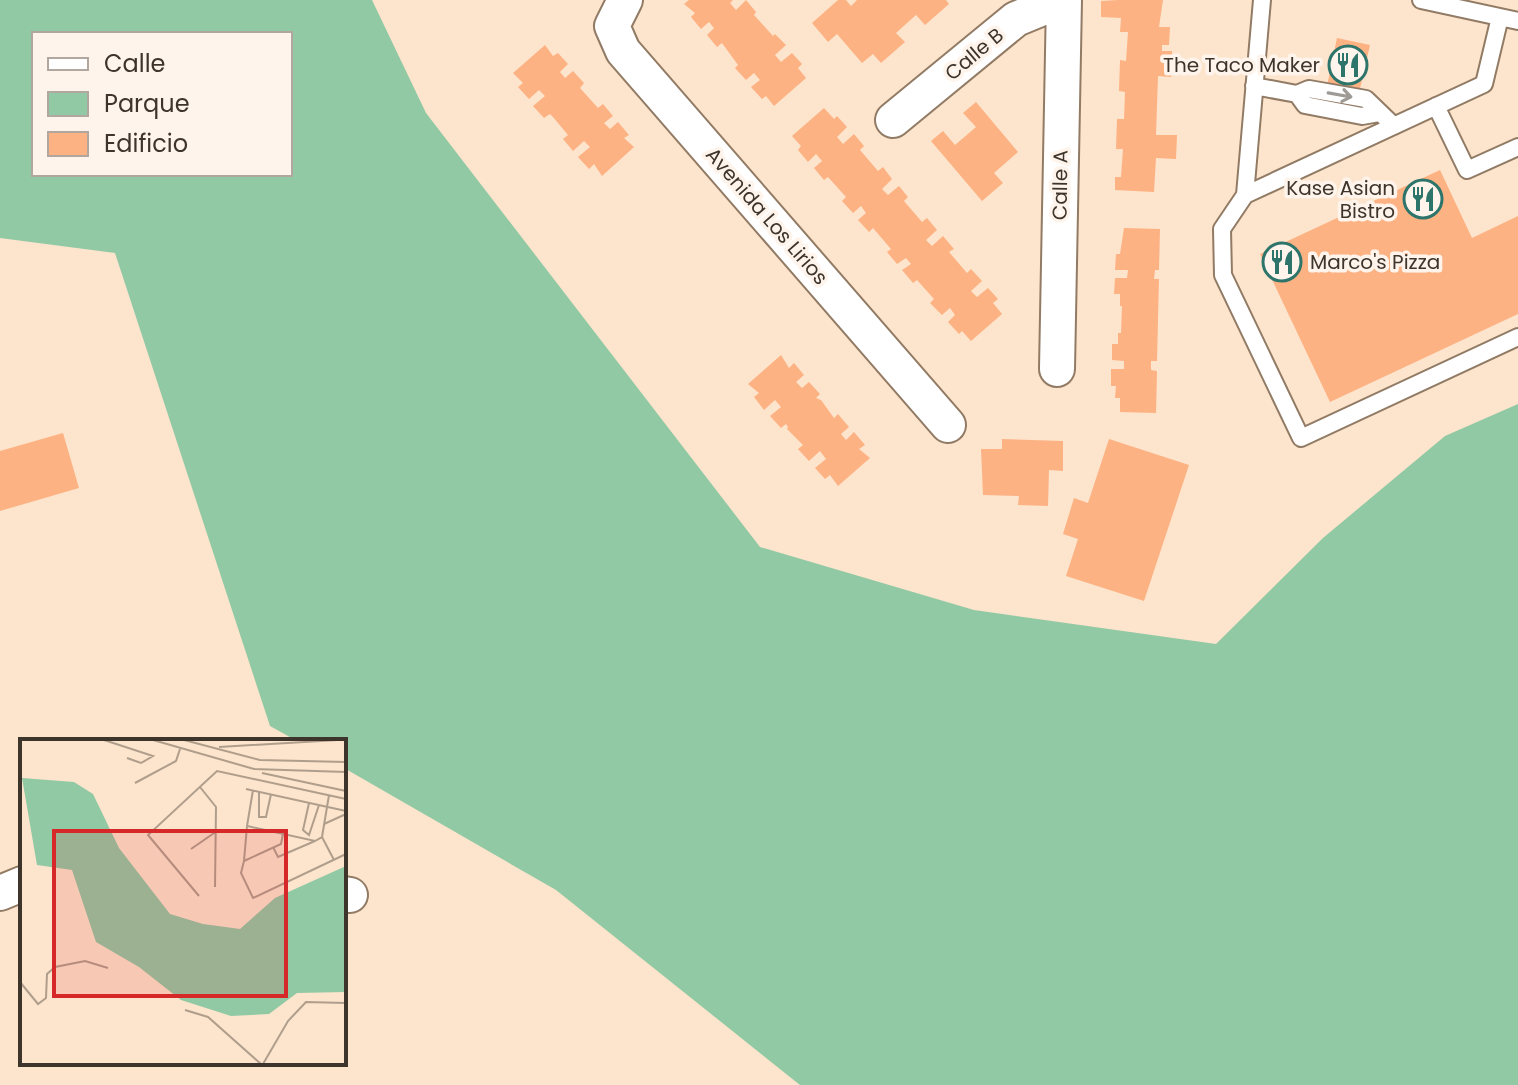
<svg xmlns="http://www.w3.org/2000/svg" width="1518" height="1085" viewBox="0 0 1518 1085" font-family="Poppins,sans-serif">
<rect width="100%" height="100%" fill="#fde4cc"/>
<path fill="#91c9a5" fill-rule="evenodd" d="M0,0H372L426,113L760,547L974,610L1216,644L1323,538L1445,436L1518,404V1085H800L556,890L344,768V741H297L270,726L115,253L0,238ZM34,34H290V174H34Z"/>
<path fill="#fdb283" d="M689,0H733L730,3L736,10L746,0L756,12L754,15L773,36L775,34L786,45L775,55L781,62L792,53L802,64L798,68L806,78L774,106L766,96L762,99L751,87L760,80L754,73L746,80L735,68L738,65L722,43L717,47L707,35L714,28L709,22L701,29L691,17L695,13L684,4Z
M838,0H846L851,6L857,0H946L949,4L925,25L916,15L896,33L905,42L881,63L873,54L862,63L837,34L828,42L812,23Z
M1118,0H1163L1159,27H1170L1169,45H1162V51H1172L1171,77L1158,76L1156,135H1177L1176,159L1156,158L1154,192L1115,190V177H1121L1123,149H1116L1117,119H1124L1125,92L1119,91L1120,60L1126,61L1128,32H1120L1121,18L1101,17V1Z
M1337,38L1370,45L1359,93L1327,86Z
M545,45L553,56L558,53L568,64L560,72L565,78L573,71L584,83L580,88L598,108L603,104L613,116L604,123L610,129L618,122L629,135L624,138L634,147L602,176L594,164L589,169L578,157L590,147L584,141L573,151L563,139L568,135L553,117L550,114L544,118L533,106L545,96L539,90L529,99L518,87L523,83L513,73Z
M976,102L1018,152L994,173L1003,183L982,201L931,141L943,131L955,145L976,127L963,113Z
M824,108L834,119L837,116L847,127L837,137L843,144L854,134L864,146L860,150L878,171L883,167L892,179L882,189L888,195L899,186L908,197L904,201L922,222L927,218L937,230L926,240L932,246L943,236L954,249L949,252L967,273L971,269L982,281L971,291L977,297L988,288L998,299L993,303L1002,314L971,341L962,331L959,334L948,322L955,315L950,308L942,315L930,303L934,299L917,280L913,283L902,270L911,264L906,258L897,264L887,252L891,249L873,228L869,232L858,220L866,213L861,206L853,213L842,201L846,197L828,177L824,180L814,168L822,161L816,154L808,162L798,150L801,146L792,136Z
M1440,170L1472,238L1518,216V314L1330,402L1260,254Z
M1124,228L1160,229L1159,270H1155L1154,279H1159L1157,361H1151V370L1157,371L1156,413L1120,412V398H1115L1116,386H1111V369H1124V361L1112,360V344H1118V333H1121L1122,306H1120V294H1114L1115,278H1127L1128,270H1115L1116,254H1120Z
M781,355L789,368L794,363L804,375L796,382L802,388L809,382L820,394L816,398L821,400L834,418L838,414L849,427L841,434L846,440L854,432L865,445L859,449L870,458L838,486L830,475L825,479L815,468L826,459L820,451L809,461L798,449L803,445L787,429L788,427L786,424L781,428L770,416L781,407L775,400L764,410L754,397L759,393L748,384Z
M63,433L79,488L0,511V451Z
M1002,439L1063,441V471L1049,470L1048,506L1018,505L1019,496L983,495L981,449H1002Z
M1109,439L1189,465L1144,601L1066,576L1078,539L1063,534L1074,498L1088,503Z"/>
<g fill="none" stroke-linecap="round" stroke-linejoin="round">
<defs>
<path id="lane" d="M1262,0L1245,195L1484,84L1500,17
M1421,0L1518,21
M1254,86L1297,94L1309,89L1366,99L1394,126
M1297,94L1305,105L1362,116L1379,113
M1436,106L1467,170L1518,147
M1245,195L1222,229L1223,275L1301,438L1518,337"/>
<path id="street" d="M625,0L612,26L623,51L948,425
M893,120L1016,19L1062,0
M1057,369L1064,0
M0,893L22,884
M344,894L350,895"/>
</defs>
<use href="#lane" stroke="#917b65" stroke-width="20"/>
<use href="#street" stroke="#917b65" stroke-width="38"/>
<use href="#lane" stroke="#fff" stroke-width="16"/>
<use href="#street" stroke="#fff" stroke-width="34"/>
</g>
<defs><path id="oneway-shaft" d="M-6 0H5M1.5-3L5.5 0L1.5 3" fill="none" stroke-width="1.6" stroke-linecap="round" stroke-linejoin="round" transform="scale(2)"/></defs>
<use stroke="#9e9a95" href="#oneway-shaft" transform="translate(1340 95) rotate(10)"/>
<defs>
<symbol id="restaurant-ring" viewBox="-11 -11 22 22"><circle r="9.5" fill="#fef4eb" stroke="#2d746b" stroke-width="1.5"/><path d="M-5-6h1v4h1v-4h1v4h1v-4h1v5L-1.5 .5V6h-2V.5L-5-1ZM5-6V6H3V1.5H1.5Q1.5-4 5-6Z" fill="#2d746b"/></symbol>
</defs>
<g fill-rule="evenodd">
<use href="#restaurant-ring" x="1326" y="43" width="44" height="44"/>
<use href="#restaurant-ring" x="1401" y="177" width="44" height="44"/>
<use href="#restaurant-ring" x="1260" y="240" width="44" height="44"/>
</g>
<g text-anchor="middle" stroke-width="7" stroke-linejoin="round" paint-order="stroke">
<g font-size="20" fill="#3d342b" stroke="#fef4eb">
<text transform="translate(974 54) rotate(-40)" y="7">Calle B</text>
<text transform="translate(1060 185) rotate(-89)" y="7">Calle A</text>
<text transform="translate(767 216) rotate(49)" y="7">Avenida Los Lirios</text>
</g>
<g font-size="20" fill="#3d342b" stroke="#fef4eb" text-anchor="end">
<text x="1320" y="72">The Taco Maker</text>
<text x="1395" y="195">Kase Asian<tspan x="1395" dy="23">Bistro</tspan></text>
<text x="1310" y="269" text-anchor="start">Marco's Pizza</text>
</g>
</g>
<g transform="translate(20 739)">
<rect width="326" height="326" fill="#fde4cc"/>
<path d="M2,39L54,43L73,55L99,109L150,175L183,185L220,190L255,159L326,127V253L277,254L249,275L211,277L161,261L119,228L76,203L52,131L17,126Z" fill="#91c9a5"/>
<path fill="none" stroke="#b09e8c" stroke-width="2" d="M84,1L133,17L121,24L107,19M133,1L234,30L326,33M164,1L240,21L326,23M199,8L318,1M242,34L326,52M115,44L156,22L160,10M180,48L196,68L195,148M226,50L326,72M233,51L227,87L295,102L302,98L309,56M239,53V78H246L251,55M289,64L283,91L289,96L299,66M304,85L326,75M227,87L224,122L261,105L263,95M302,98L314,121M253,108L258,118L295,102M171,110L197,92M224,122L221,134L233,159L326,115M179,157L128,96L197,32L326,60M0,243L18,265L26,259L27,235L35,228L65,222L88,229M165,271L188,278L241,325M243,325L268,282L286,263L326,264"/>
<path fill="#d62828" fill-opacity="0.15" stroke="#d62828" stroke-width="4" d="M34,92H266V257H34Z"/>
<rect width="326" height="326" fill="none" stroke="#3d342b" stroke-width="4"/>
</g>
<rect x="32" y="32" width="260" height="144" fill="#fef4eb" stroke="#b1a79e" stroke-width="2"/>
<rect x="48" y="58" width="40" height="12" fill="#ffffff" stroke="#b1a79e" stroke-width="2"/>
<text x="104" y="72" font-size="24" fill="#3d342b">Calle</text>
<rect x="48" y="92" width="40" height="24" fill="#91c9a5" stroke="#b1a79e" stroke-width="2"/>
<text x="104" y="112" font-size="24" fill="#3d342b">Parque</text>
<rect x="48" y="132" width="40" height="24" fill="#fdb283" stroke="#b1a79e" stroke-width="2"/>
<text x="104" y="152" font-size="24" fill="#3d342b">Edificio</text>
</svg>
